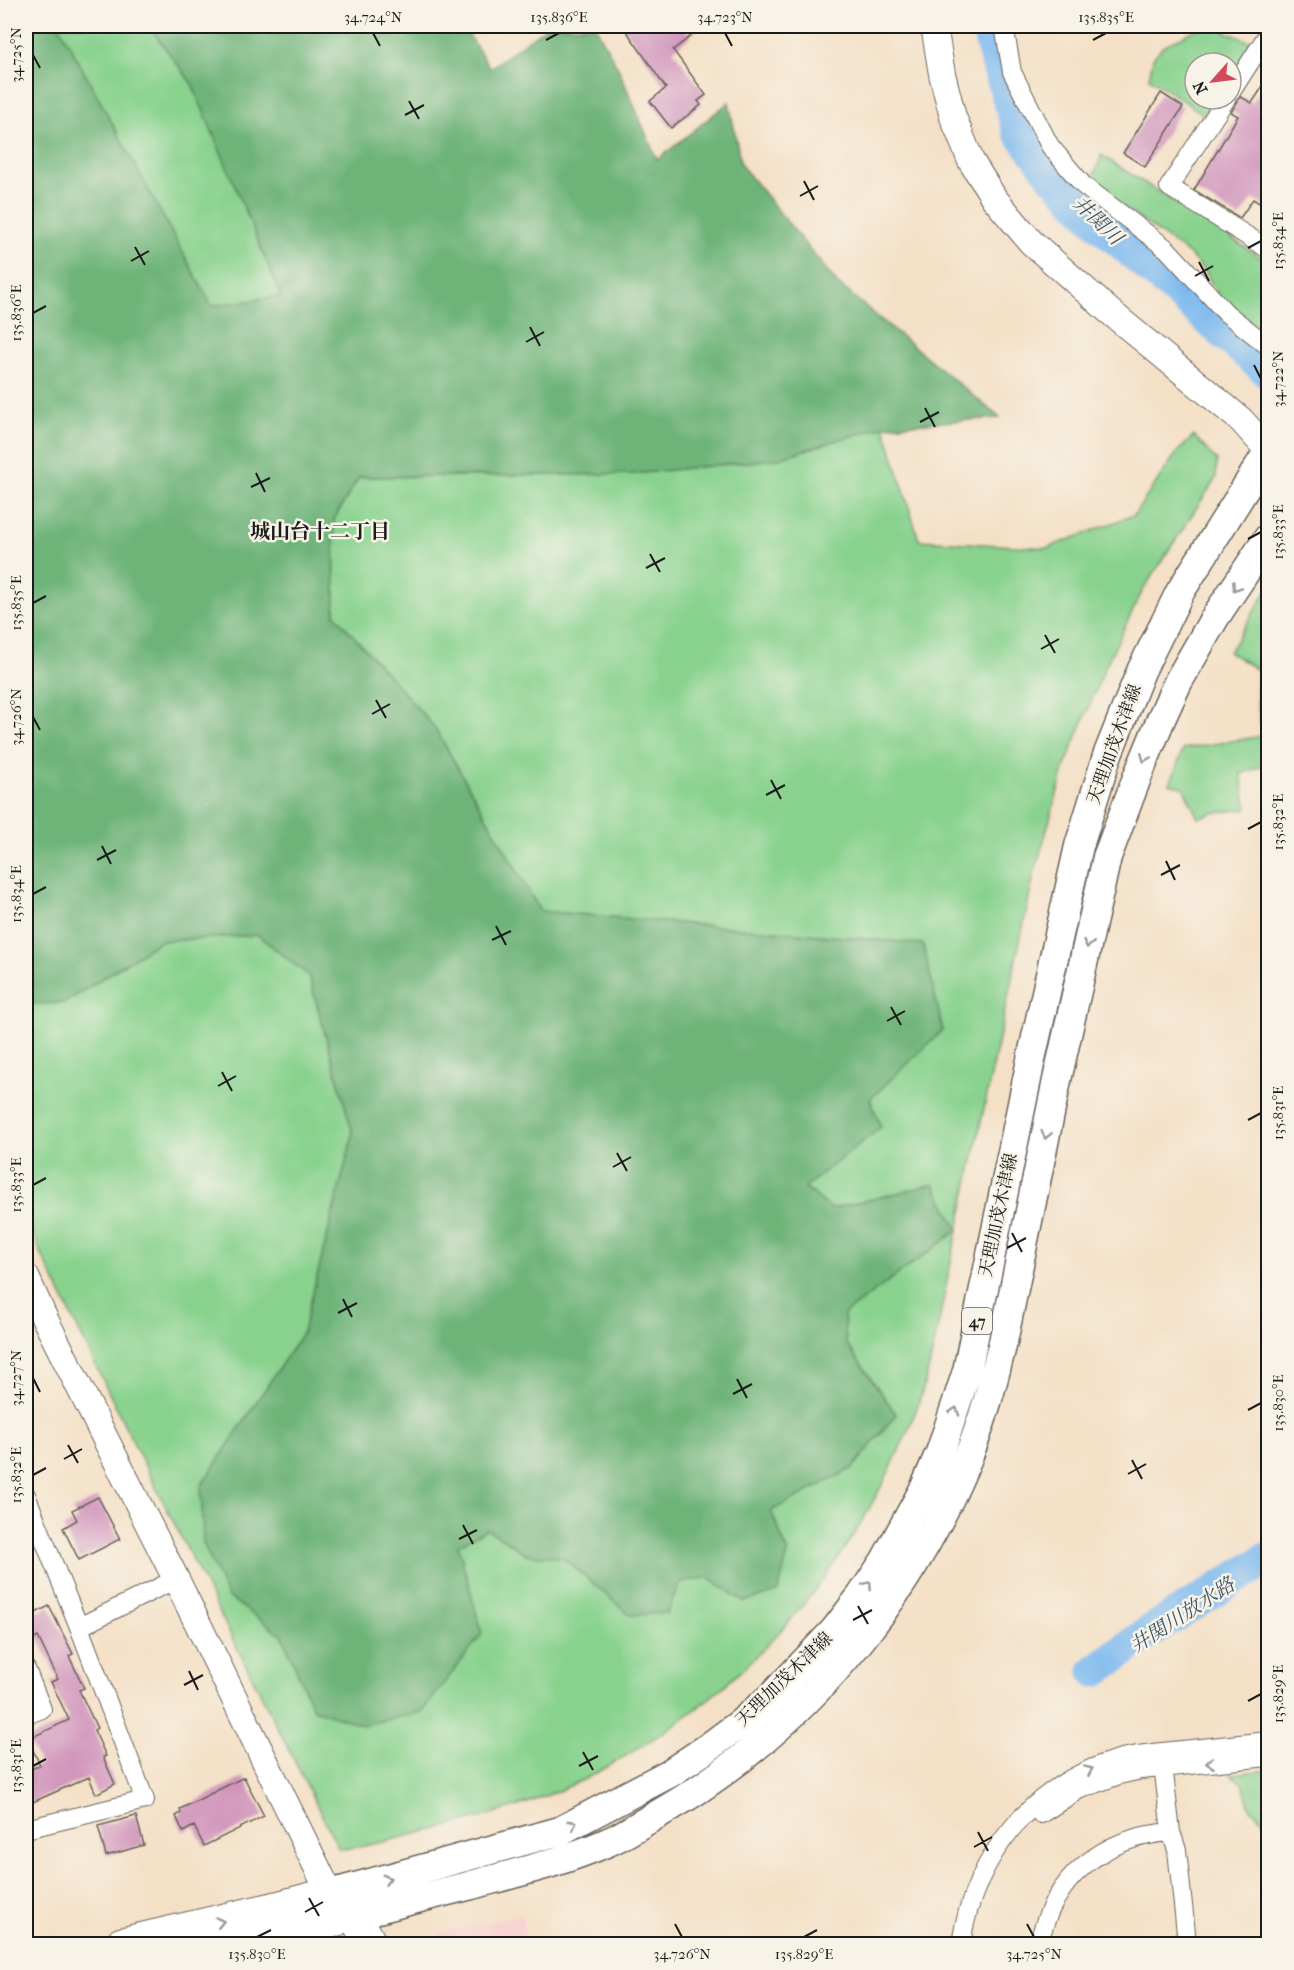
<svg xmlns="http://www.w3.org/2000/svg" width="1294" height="1970" viewBox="0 0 1294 1970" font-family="'IM FELL French Canon','Noto Serif JP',serif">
<rect width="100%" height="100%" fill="#f7f3e8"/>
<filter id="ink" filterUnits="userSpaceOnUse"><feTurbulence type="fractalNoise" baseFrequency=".0167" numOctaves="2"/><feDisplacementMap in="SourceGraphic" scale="12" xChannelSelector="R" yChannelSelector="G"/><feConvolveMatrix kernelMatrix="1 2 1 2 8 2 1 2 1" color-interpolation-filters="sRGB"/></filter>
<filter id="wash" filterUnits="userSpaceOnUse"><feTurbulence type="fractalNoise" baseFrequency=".008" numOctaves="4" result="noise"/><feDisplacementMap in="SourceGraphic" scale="24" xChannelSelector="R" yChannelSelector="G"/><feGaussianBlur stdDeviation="1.35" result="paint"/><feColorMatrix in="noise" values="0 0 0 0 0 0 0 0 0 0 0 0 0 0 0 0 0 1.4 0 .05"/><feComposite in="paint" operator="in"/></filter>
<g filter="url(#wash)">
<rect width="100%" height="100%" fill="#f4e0c6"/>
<path fill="#f7d0cf" d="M522,1914L527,1944H434L439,1933Z"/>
<path fill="#88d28e" stroke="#527755" stroke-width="1.5" d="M59,26H149L192,83L282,296L211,306Z
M1199,28L1218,29L1252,42L1231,75V63H1195V99H1216L1206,116L1149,78L1153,58L1163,46Z
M1101,155L1268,262V335L1219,297L1206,273L1190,255L1091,184C1092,173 1099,168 1101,155Z
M884,426L919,540L1047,548L1134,515L1178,451L1194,436L1217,461L1216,478L1143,590L1105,667L1065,766L1034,875L958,1230C944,1287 937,1346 919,1402C912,1423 902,1443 893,1463C849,1555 785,1638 706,1701C673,1728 635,1751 598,1772C547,1800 488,1817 432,1830C401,1837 371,1847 339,1849L130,1436L39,1249L26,1215V1004L64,1003L160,941L258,935L309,976L353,1134L303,1332L201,1486L227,1596L282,1635L313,1709L482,1634L457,1545L487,1529L528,1555L562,1557L630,1615L680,1583L708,1577L744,1602L788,1553L771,1511L853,1468L896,1414L846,1343L844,1314L958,1230L934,1184L831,1209L805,1187L881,1127L870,1099L942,1031L923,944L540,911L435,728L335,615L334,519L359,477L632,474L775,459Z
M1268,589V764L1241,774L1247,809L1212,813L1198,818L1183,787L1170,784L1183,749L1263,736L1257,702L1258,670L1229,652Z
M1268,1770V1837L1263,1820L1250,1808L1243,1784L1231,1774Z"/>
<path fill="#6eb479" stroke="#45684a" stroke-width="1.5" d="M26,26H59L212,306L281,296L192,84L149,26H463L490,68L548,26H595L619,70L657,160L729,102L741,165L837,283L1000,418L884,426L775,459L632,474L359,477L334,519L335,615L435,728L540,911L923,944L943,1030L870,1099L881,1127L805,1187L831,1209L934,1184L958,1230L844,1314L846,1343L896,1414L853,1468L771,1511L788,1553L778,1592L744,1602L708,1577L680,1583L667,1613L630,1615L562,1557L528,1555L487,1529L458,1545L482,1634L422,1712L362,1725L313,1709L282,1635L227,1596L203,1543L201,1486L303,1332L353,1134L309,976L258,935L160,941L64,1003L26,1004Z"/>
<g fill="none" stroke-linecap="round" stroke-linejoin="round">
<path stroke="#7db9ef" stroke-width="33" d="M987,26L994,53L1019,131L1054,177L1096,221L1268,372
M1095,1671L1149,1632L1268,1558"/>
</g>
<g id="blocks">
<path fill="#d195bc" d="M623,26H683L691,36L673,50L706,95L698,101L701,105L671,128L650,101L666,88Z
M1269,77V209L1253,199L1240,218L1194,190L1238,116L1231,112L1238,101L1241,97L1252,103Z
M1161,93L1183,107L1145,167L1123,153Z
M98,1497L120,1539L79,1560L63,1528L77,1520L72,1510Z
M49,1606L73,1654L69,1656L84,1688L79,1690L97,1728L94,1730L106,1756L103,1757L115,1784L96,1794L89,1777L26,1805V1771L40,1765L28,1739L69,1720L51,1682L58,1679L38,1637L34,1639L26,1620V1618Z
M244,1777L264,1816L204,1846L194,1826L183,1832L176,1816L181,1813L180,1809Z
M136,1816L144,1845L106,1856L98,1826Z"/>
</g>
</g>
<g filter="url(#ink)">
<use href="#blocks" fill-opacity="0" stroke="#686158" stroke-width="1.5"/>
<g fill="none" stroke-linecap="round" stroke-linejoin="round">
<defs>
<path id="street" d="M1004,26L1012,72L1050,146L1083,185L1167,249L1226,313L1268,346
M1231,92L1268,34
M1226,99L1169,187L1268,249
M26,1495L79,1627L145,1800L26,1829
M79,1627L176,1579
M26,1669L42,1709L26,1715
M1162,1757L1171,1832L1177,1850L1187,1942
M1041,1814L1078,1790L1119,1775L1141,1770L1268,1757
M961,1944C974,1855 1034,1782 1122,1758C1142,1753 1162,1752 1182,1750C1211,1747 1240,1744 1268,1741
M1039,1944C1053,1877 1103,1837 1171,1832
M1171,1944L1187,1942L1191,1944"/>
<path id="secondary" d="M934,26L942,74L953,117L971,161L994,198L1031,242L1109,311L1241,420L1268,450
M26,1277L42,1313L176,1579L330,1894"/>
<path id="primary" d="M330,1894L560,1831L670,1773L706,1749L741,1723L774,1694L834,1631L861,1596L885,1560L925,1487L941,1450L967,1371L1032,1055L1079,846L1107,756L1141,671L1180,592L1268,452
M335,1920C379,1909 423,1897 468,1886C516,1873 563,1862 608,1842C620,1837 631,1830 641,1824C662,1812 683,1800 702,1787C821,1706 912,1592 967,1460C983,1421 993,1382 1003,1342L1057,1080L1107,857L1138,775L1161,719L1178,682L1214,619L1268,538"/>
<path id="highway" d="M330,1894L355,1915L370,1944
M122,1944L281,1907L330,1894
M238,1944L335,1920"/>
</defs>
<use href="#street" stroke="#686158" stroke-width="20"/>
<use href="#secondary" stroke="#686158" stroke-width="28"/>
<use href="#primary" stroke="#686158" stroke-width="31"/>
<use href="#highway" stroke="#686158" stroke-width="35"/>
<use href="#street" stroke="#fff" stroke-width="18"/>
<use href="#secondary" stroke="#fff" stroke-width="26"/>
<use href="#primary" stroke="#fff" stroke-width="28"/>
<use href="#highway" stroke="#fff" stroke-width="33"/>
</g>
<defs><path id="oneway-chevron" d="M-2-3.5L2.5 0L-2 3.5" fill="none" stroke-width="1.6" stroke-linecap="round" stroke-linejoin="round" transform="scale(1.5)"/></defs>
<g stroke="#999">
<use href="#oneway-chevron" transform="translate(1236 587) rotate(124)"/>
<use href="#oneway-chevron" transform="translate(1145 758) rotate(112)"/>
<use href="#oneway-chevron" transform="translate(1088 944) rotate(103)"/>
<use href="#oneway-chevron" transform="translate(1046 1135) rotate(102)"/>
<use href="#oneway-chevron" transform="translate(955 1411) rotate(-72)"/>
<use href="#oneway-chevron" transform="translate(868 1585) rotate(-56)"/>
<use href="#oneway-chevron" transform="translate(1210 1763) rotate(173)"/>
<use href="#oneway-chevron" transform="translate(1089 1770) rotate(-24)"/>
<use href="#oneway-chevron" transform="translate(573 1824) rotate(-28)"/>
<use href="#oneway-chevron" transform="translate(387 1879) rotate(-15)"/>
<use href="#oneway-chevron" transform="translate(220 1922) rotate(-13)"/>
</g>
</g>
<path fill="none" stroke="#1c1c1c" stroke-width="2" d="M373,33L380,46M725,33L732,46M546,40L559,33M1093,40L1106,33M33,55L40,68M409,101L419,119M405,115L424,105M804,181L814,200M800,196L818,186M135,247L145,265M1248,248L1261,241M131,261L149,251M1199,262L1209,281M1195,276L1213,266M33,313L46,306M530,327L540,346M526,342L544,332M1254,365L1261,379M925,408L935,427M920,422L939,412M256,473L265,492M251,487L270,478M1248,539L1261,532M650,554L660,572M646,568L665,558M33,603L46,596M1045,635L1055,653M1041,649L1059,639M376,700L386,718M372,714L390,704M33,717L40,730M771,780L781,799M766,795L785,785M1248,829L1261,822M102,846L111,864M97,860L116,850M1166,861L1175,880M1161,875L1180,865M33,894L46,887M496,926L506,945M492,940L511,931M891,1007L901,1025M887,1021L905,1011M222,1072L232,1091M218,1086L236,1076M1248,1120L1261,1113M617,1153L627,1171M613,1167L631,1157M33,1185L46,1178M1012,1233L1022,1252M1007,1248L1026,1238M343,1299L352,1317M338,1313L357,1303M33,1378L40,1392M737,1379L747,1398M733,1394L752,1384M1248,1410L1261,1403M68,1445L78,1463M64,1459L82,1449M1132,1460L1142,1479M1128,1474L1146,1464M33,1475L46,1468M463,1525L473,1544M459,1539L477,1530M858,1606L868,1624M853,1620L872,1610M189,1671L198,1690M184,1685L203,1675M1248,1701L1261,1694M583,1752L593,1770M33,1766L46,1759M579,1766L598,1756M978,1832L988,1851M974,1847L992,1837M309,1898L319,1916M305,1912L323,1902M675,1924L682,1937M1027,1924L1034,1937M257,1937L271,1930M804,1937L817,1930"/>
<g text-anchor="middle" stroke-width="5" stroke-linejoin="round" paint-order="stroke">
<rect fill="#f7f3e8" stroke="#5e5c59" stroke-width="1.5" x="962" y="1308" width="30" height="26" rx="4.5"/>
<g font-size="16" font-weight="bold" fill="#1c1c1c">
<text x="977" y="1327">47</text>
</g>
<g font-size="18" fill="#1c1c1c" stroke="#f7f3e8">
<text transform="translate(1114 744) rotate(-70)" y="6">天理加茂木津線</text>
<text transform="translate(998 1215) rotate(-78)" y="6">天理加茂木津線</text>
<text transform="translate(784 1679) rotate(-44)" y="6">天理加茂木津線</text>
</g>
<g font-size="20" font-style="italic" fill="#3e5366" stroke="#f7f3e8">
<text transform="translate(1098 220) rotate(44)" y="7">井関川</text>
<text transform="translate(1182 1615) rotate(-33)" y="7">井関川放水路</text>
</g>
<g font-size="20" font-weight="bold" fill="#1c1c1c" stroke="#f7f3e8">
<text x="320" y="538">城山台十二丁目</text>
</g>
</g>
<rect width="1294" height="1970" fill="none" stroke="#f7f3e8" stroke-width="66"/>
<g transform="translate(1213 81) rotate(242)"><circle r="28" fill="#f7f3e8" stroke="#9f9d96" stroke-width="1.5"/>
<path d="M0-4.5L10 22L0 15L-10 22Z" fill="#d1495b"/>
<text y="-9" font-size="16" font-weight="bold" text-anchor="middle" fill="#1c1c1c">N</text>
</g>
<rect x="33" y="33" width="1228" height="1904" fill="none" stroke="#1c1c1c" stroke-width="2"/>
<g font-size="15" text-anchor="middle" fill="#1c1c1c">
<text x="373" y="22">34.724°N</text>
<text x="559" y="22">135.836°E</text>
<text x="725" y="22">34.723°N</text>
<text x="1106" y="22">135.835°E</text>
<text transform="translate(16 55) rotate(-90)" y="5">34.725°N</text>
<text transform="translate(1278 241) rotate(-90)" y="5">135.834°E</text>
<text transform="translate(16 313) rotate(-90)" y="5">135.836°E</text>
<text transform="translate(1278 379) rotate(-90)" y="5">34.722°N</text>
<text transform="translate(1278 532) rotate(-90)" y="5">135.833°E</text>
<text transform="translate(16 603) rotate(-90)" y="5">135.835°E</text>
<text transform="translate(16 717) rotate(-90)" y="5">34.726°N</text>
<text transform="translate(1278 822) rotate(-90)" y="5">135.832°E</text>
<text transform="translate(16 894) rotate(-90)" y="5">135.834°E</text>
<text transform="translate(1278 1113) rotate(-90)" y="5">135.831°E</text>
<text transform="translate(16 1185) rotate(-90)" y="5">135.833°E</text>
<text transform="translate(16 1378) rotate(-90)" y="5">34.727°N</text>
<text transform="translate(1278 1403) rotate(-90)" y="5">135.830°E</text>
<text transform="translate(16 1475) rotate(-90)" y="5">135.832°E</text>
<text transform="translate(1278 1694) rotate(-90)" y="5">135.829°E</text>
<text transform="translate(16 1766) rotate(-90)" y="5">135.831°E</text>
<text x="257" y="1959">135.830°E</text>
<text x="682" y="1959">34.726°N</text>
<text x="804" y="1959">135.829°E</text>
<text x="1034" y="1959">34.725°N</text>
</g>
</svg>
